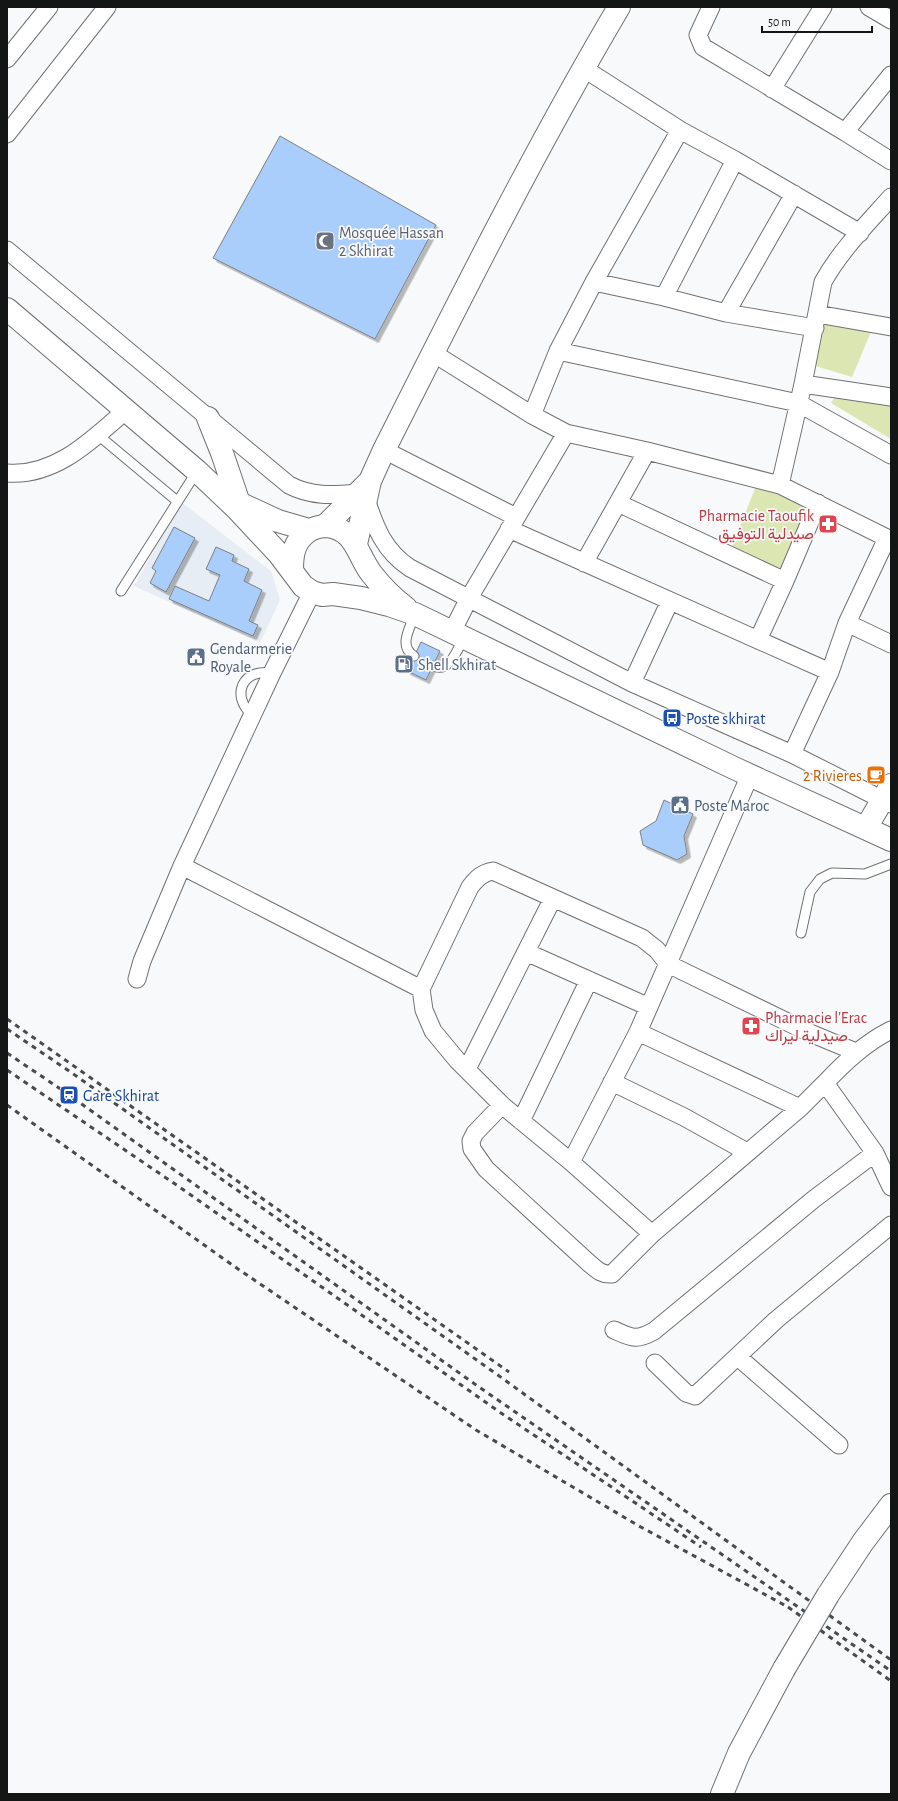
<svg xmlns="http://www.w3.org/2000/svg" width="898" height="1801" viewBox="0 0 898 1801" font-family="'Alegreya Sans',Vazirmatn,sans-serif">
<defs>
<filter id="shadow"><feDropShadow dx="3.5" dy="3.5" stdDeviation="0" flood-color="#0004"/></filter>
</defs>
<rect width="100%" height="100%" fill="#f8f9fa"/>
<path fill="#e7edf4" d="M181,502L271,571L280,600L260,643L134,586Z"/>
<path fill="#dce6b3" d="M822,324L871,332L852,377L812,365Z
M837,394L891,398V439L831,403Z
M756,486L809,506L782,571L732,547Z"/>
<path fill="#a9cefb" stroke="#7e7f80" filter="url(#shadow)" d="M280,136L436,225L375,339L213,258Z
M174,527L195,538L166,592L150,583L156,571L152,568Z
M216,547L234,555L232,561L249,569L244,581L262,590L249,621L258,625L253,636L169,599L175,586L209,601L220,575L206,569Z
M421,642L440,651L426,680L407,671Z
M664,800L693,814L684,836L687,854L677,860L643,845L640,831L656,821Z"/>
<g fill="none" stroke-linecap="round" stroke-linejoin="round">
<defs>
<path id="lane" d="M98,435L177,501
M121,591L197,471
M414,656C398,646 410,628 415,614
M433,666C450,673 457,650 464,637
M252,715C230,695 243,668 272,673
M801,933L810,892L820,879L832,873L865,874L891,864"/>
<path id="street" d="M711,7L698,35L703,47L845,132L891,161
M869,7L891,20
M7,59L49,7
M583,68L680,130L735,160L860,233
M772,89L823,7
M845,132L891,75
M7,134L107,7
M7,250L289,485C312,497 333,495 359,493
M594,282L664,297L726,313L815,328
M664,297L735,160
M726,313L794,194
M817,314L891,327
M558,351L798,403L891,455
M433,353L532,415L566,433L647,451L780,485L891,540
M803,384L891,397
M532,415L558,351L594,282L680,130
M384,450L516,517
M7,473C55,477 92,440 125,411
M780,485L803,384L823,282C840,251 867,224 891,197
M366,499C375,527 384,551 410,568L632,683L792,754L891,804
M618,503L785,581
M509,529L830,672
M584,563L647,451
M847,623L891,644
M452,632L469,598L566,433
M758,640L785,581L818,503
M632,683L670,601
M792,754L830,672L847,623L887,538
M182,866L421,989L424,1010L433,1031L457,1060L502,1105L571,1162L652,1234
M526,952L649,1007
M137,979L142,961L182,866L272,673L312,592
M421,989L470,887C477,878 482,873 493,871L642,938L657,950L668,964L810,1033L856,1052
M891,1030C865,1043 845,1062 825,1083L875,1153L891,1187
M638,1032L800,1108
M467,1069L553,898
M612,1082L684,1117L747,1152
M502,1105L475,1133L471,1141L472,1149L486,1169L590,1264C597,1270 602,1275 612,1274L652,1234L800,1108L825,1083
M521,1121L589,980
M571,1162L638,1032L750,775
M614,1330C632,1338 636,1341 654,1331L814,1199L875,1153
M738,1357L839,1445
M655,1363L686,1393L695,1396L776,1320L891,1225"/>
<path id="secondary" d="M325,526L370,481
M356,544L370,481L384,450C459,301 534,151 619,7
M866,828L891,785
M828,1595L863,1542L891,1505
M722,1794L739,1753L784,1669"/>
<path id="primary" d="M7,309L197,471L237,509L279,554L303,586L312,592L322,595L333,594L361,598L389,605L415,614L734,768L891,840
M208,418L222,453L239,503
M239,503L278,521L309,530
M292,570C292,554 294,542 307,532C313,528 321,526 327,526C355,529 357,554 371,573C381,586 393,598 406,608"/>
</defs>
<use href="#lane" stroke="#707172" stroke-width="11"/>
<use href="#street" stroke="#707172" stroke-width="19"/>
<use href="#secondary" stroke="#707172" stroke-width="24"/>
<use href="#primary" stroke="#707172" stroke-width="24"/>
<use href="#lane" stroke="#fff" stroke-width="9"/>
<use href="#street" stroke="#fff" stroke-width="17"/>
<use href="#secondary" stroke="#fff" stroke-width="22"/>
<use href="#primary" stroke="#fff" stroke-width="22"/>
<path stroke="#494a4a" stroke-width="3" stroke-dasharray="5 5" stroke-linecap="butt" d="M7,1019L509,1372
M7,1029L72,1073L502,1378L891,1660
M7,1053L62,1090L479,1387L891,1671
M7,1070L178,1186L501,1413L701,1547
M7,1105L238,1269L476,1430L639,1526L788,1607
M788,1607L891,1681"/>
<defs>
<path id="secondary-bridge" d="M784,1669L828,1595"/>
</defs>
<use href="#secondary-bridge" stroke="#707172" stroke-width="24" stroke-linecap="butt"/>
<use href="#secondary-bridge" stroke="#fff" stroke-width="22"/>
</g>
<defs>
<symbol id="mosque-square" viewBox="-11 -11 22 22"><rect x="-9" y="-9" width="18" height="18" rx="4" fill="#6b7280" stroke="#f8f9fa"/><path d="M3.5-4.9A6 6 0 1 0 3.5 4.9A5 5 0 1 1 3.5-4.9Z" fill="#fff"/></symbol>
<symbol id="pharmacy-square" viewBox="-11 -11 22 22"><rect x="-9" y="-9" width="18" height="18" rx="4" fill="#e0444e" stroke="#f8f9fa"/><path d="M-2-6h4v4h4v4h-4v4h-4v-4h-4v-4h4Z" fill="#fff"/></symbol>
<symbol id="civic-square" viewBox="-11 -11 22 22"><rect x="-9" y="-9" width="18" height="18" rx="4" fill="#5c6f8a" stroke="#f8f9fa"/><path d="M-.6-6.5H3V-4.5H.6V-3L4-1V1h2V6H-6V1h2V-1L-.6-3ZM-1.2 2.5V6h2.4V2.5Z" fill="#fff"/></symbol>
<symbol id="fuel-square" viewBox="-11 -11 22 22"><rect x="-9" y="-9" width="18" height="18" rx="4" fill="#5c6f8a" stroke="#f8f9fa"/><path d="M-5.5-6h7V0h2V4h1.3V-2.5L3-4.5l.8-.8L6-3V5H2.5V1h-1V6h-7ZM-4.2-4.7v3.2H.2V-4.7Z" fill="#fff"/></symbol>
<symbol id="bus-square" viewBox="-11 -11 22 22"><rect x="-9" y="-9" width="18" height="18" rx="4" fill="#1a4fb4" stroke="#f8f9fa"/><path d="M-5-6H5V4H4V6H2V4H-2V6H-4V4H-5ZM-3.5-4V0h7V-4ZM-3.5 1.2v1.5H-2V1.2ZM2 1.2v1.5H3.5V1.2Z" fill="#fff"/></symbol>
<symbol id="cafe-square" viewBox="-11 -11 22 22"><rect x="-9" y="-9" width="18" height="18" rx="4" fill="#e8710a" stroke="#f8f9fa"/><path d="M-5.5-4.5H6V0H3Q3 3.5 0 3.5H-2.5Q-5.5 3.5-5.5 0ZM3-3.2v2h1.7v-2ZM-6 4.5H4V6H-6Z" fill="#fff"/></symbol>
<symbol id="station-square" viewBox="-11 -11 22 22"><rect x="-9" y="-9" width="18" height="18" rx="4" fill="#1a4fb4" stroke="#f8f9fa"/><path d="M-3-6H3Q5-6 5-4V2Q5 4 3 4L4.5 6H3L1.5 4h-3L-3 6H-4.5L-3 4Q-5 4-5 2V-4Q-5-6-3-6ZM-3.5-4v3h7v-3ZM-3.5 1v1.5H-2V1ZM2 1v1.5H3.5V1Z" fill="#fff"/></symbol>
</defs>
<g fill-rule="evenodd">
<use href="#mosque-square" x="314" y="230" width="22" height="22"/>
<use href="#pharmacy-square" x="817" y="513" width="22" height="22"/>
<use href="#civic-square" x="185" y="646" width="22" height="22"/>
<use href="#fuel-square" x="393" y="653" width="22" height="22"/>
<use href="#bus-square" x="661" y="707" width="22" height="22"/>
<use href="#cafe-square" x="865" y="764" width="22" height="22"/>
<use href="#civic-square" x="669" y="794" width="22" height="22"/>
<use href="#pharmacy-square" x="740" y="1015" width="22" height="22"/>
<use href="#station-square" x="58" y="1084" width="22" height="22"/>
</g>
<g text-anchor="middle" stroke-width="3.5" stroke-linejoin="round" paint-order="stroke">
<g font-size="16" fill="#5b616d" stroke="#f8f9fa" text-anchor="start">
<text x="339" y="238">Mosquée Hassan<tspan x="339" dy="18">2 Skhirat</tspan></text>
</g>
<g font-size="16" fill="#be3a42" stroke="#f8f9fa" text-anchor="end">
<text x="814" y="521">Pharmacie Taoufik<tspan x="814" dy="18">صيدلية التوفيق</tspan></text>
<text x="765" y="1023" text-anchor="start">Pharmacie l'Erac<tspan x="765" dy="18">صيدلية ليراك</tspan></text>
</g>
<g font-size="16" fill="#4e5e75" stroke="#f8f9fa" text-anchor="start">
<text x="210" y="654">Gendarmerie<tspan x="210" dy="18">Royale</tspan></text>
<text x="418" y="670">Shell Skhirat</text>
<text x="694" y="811">Poste Maroc</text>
</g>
<g font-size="16" fill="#164399" stroke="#f8f9fa" text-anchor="start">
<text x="686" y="724">Poste skhirat</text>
<text x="83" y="1101">Gare Skhirat</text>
</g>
<g font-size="16" fill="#c56008" stroke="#f8f9fa" text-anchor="end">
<text x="862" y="781">2 Rivieres</text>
</g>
</g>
<rect width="898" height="1801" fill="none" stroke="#141515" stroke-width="16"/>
<path d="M762 26v6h110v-6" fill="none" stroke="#141515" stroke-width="2"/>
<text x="768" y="26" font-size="12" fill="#141515" stroke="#f8f9fa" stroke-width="3" paint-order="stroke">50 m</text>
</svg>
